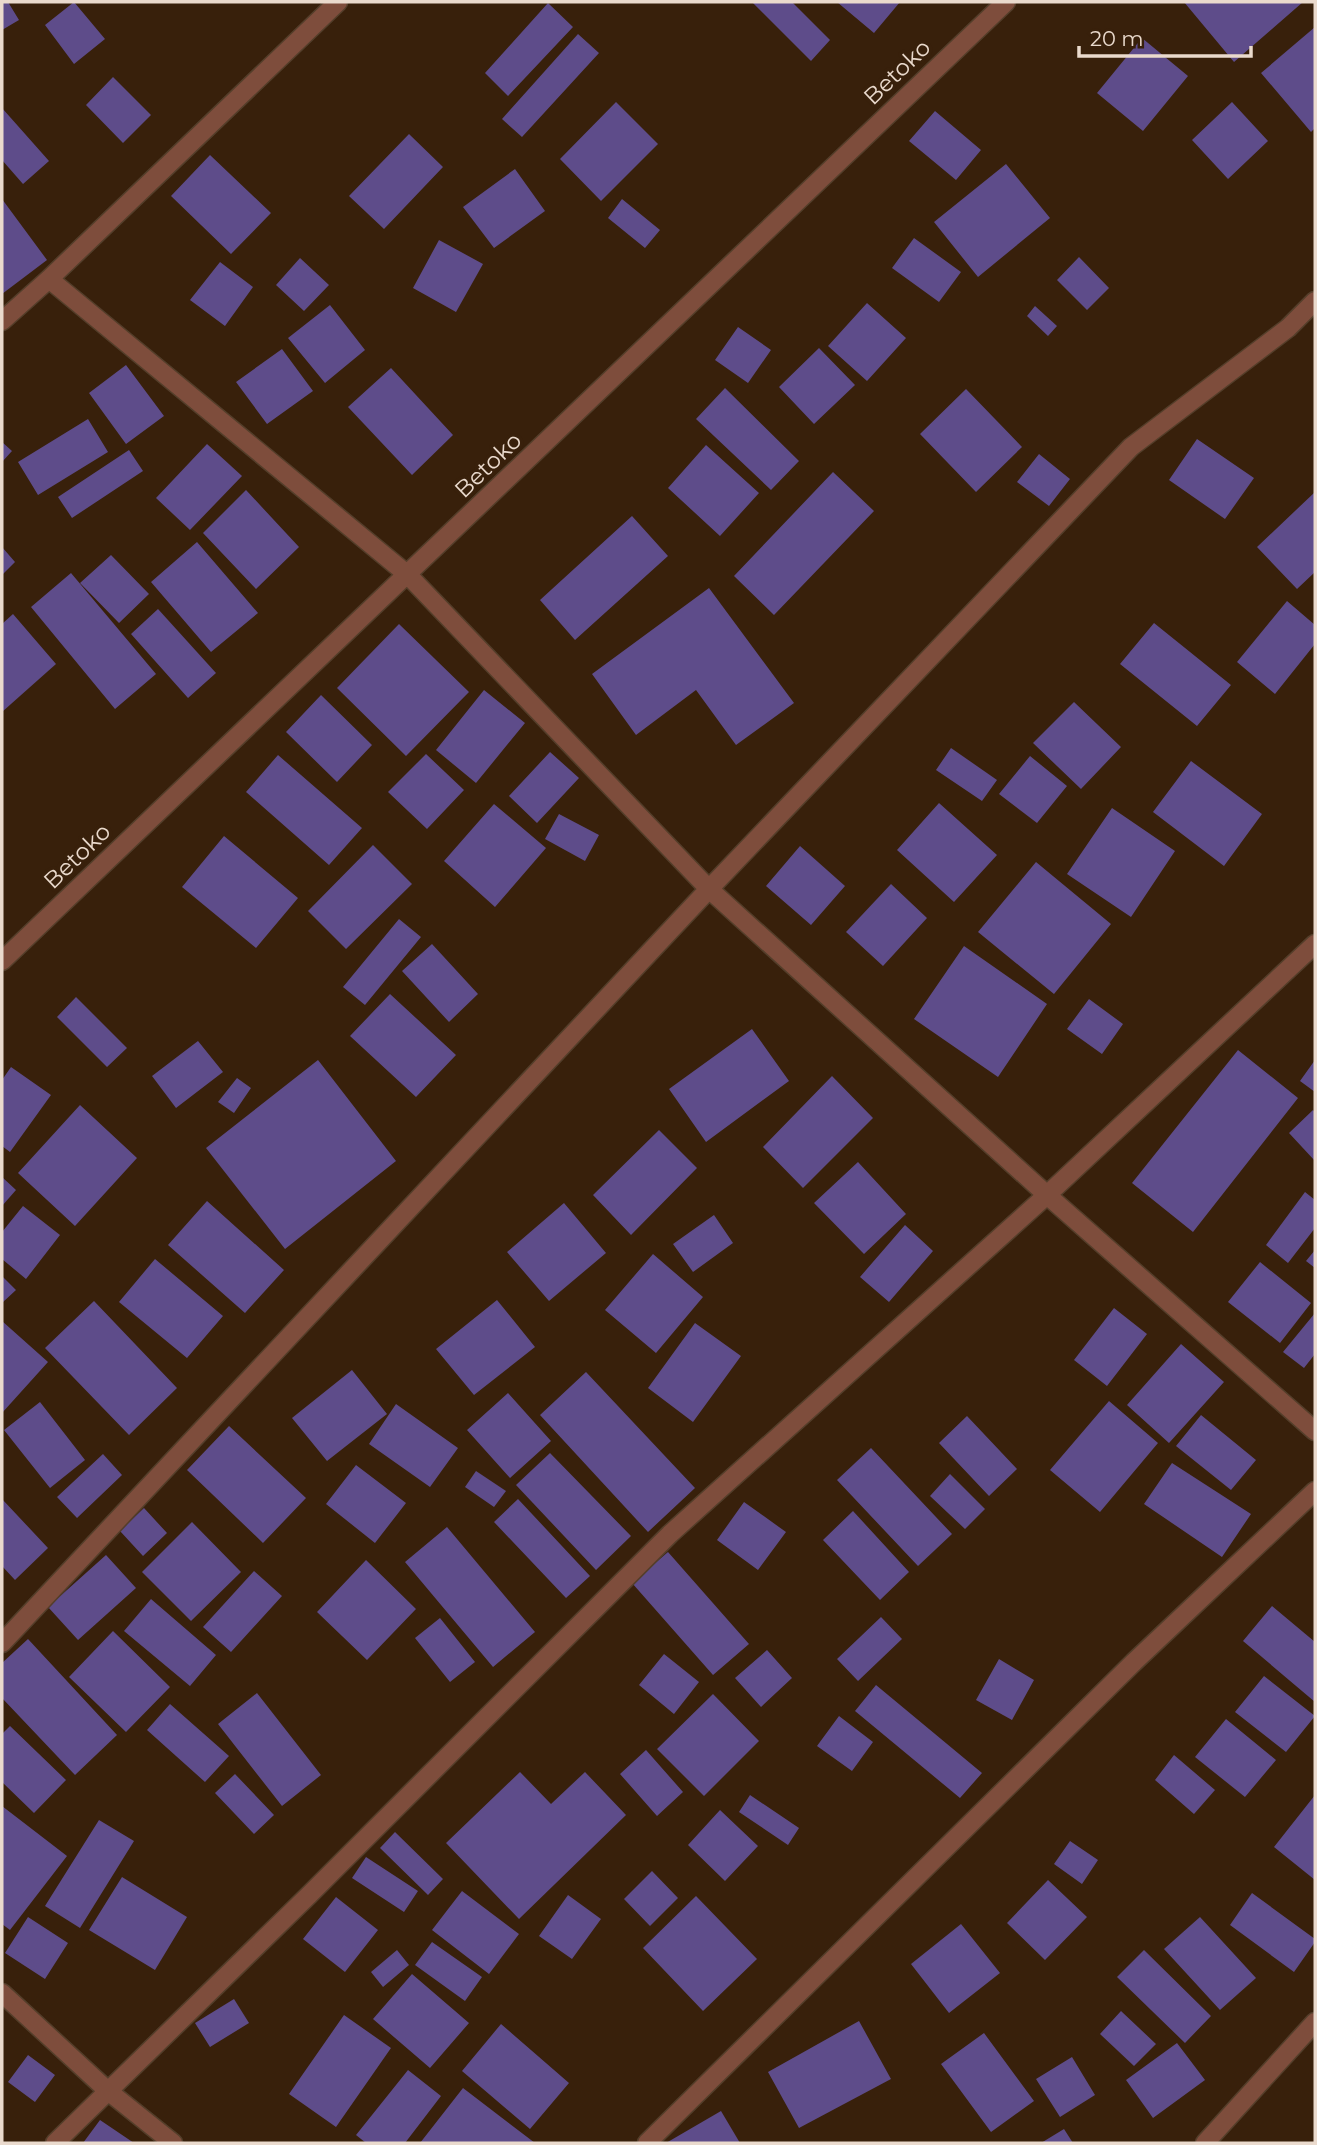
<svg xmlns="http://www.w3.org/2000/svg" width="1317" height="2145" viewBox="0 0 1317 2145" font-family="Montserrat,sans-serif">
<rect width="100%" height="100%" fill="#38200b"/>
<path fill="#5e4c8a" d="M2,2H8L19,20L2,30Z
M74,2L105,39L74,64L45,25Z
M752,2H792L830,40L811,61Z
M837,2H900L874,33Z
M1184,2H1303L1234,62Z
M548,3L573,27L508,96L485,73Z
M1315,27V128L1311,132L1261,73Z
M578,34L599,53L522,137L502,119Z
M1142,38L1188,76L1143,131L1097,93Z
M113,77L151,115L123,143L86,105Z
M616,102L658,144L601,201L560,159Z
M1232,102L1268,141L1228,179L1192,140Z
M2,108L49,161L23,184L2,160Z
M935,111L981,150L956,180L909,141Z
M409,134L443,167L384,229L349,196Z
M210,155L271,213L231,254L171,196Z
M1006,164L1050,218L978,277L934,222Z
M515,169L545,211L494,248L463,207Z
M2,199L47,260L2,294Z
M622,199L660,230L645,248L608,218Z
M914,238L961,272L939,302L892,268Z
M439,240L483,264L456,312L413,288Z
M1079,257L1109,288L1087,310L1057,280Z
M300,258L329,285L304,311L276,285Z
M220,262L253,287L225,326L190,300Z
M867,303L906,338L867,381L828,346Z
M330,305L365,350L325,383L288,338Z
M1035,306L1057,326L1048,336L1027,316Z
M738,327L771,350L748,383L715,360Z
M819,348L855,385L814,424L779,387Z
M282,349L313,391L267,424L236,382Z
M126,365L164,416L126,444L89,393Z
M391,368L453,435L412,475L348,407Z
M725,388L799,461L771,490L696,419Z
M966,389L1022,447L976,492L920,434Z
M88,419L108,452L38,495L18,462Z
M1197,439L1254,478L1225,519L1169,480Z
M2,442L12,451L2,462Z
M207,444L242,476L190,530L156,498Z
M706,445L759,493L720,536L668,488Z
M129,450L143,471L72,518L58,497Z
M1039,454L1070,479L1049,506L1017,482Z
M833,472L874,511L774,615L734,576Z
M246,490L299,547L256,589L203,533Z
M1315,492V572L1297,589L1257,547Z
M632,516L668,556L575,640L540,600Z
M197,542L258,613L211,652L151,582Z
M2,547L15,562L2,575Z
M111,555L149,594L119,623L80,583Z
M71,573L156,674L115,709L31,607Z
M709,588L794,703L736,745L696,690L636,735L592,674Z
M1287,601L1315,625V644L1275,694L1237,662Z
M158,609L216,673L188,698L131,634Z
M13,614L56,664L2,712V624Z
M1154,623L1231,685L1197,726L1120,664Z
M399,624L469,692L406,756L337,688Z
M484,690L525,723L476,783L436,750Z
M321,695L372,745L337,782L286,732Z
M1074,702L1121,747L1081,789L1033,743Z
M951,748L997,780L982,801L936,770Z
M550,752L579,778L537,823L509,796Z
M426,754L464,790L427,829L388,792Z
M278,755L362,828L329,865L246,792Z
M1030,756L1067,786L1037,823L999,794Z
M1191,761L1262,814L1224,866L1153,812Z
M939,803L997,855L954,902L897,850Z
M494,804L546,848L495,907L444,861Z
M1112,808L1175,851L1131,917L1067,874Z
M559,814L599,835L585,861L545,839Z
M224,836L298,898L256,948L182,887Z
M373,845L412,884L346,949L308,911Z
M800,846L845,886L811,925L766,886Z
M1036,862L1111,924L1054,994L978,932Z
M891,884L927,918L883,966L846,932Z
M399,919L421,937L365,1005L343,987Z
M432,944L478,994L449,1022L402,971Z
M964,946L1047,1004L998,1077L914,1019Z
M390,994L456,1055L416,1097L350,1036Z
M76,997L127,1048L107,1067L57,1017Z
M1089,999L1123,1024L1102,1054L1067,1029Z
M752,1029L789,1081L706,1142L669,1089Z
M198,1041L223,1072L176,1108L152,1076Z
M1238,1050L1298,1098L1193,1232L1132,1183Z
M318,1060L396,1161L285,1249L206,1148Z
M1315,1060V1092L1300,1081Z
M11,1067L51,1095L10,1152L2,1146V1080Z
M832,1076L873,1118L803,1188L763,1147Z
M237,1078L251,1088L234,1113L218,1102Z
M80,1105L137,1158L75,1226L18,1173Z
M1313,1110L1315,1113V1161L1289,1133Z
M659,1130L697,1168L631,1235L593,1195Z
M858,1162L906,1214L864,1254L814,1203Z
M2,1177L16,1190L2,1206Z
M1305,1192L1315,1200V1228L1288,1263L1266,1245Z
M207,1201L284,1270L245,1313L168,1245Z
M564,1203L606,1253L549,1301L507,1252Z
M23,1206L60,1235L26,1279L2,1259V1232Z
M714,1215L733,1243L693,1272L673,1244Z
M905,1225L933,1251L889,1302L860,1277Z
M1315,1250V1268L1306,1261Z
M653,1254L703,1297L656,1353L605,1310Z
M155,1259L223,1316L187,1358L119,1302Z
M1260,1262L1311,1303L1280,1343L1228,1302Z
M2,1276L16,1290L2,1303Z
M497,1300L535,1347L474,1395L436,1349Z
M94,1301L177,1388L129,1435L45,1348Z
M1114,1308L1147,1334L1107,1386L1074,1360Z
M1315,1313V1354L1304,1368L1283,1352Z
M2,1321L48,1362L2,1413Z
M695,1323L741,1356L693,1422L648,1388Z
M1181,1344L1224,1382L1169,1443L1127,1405Z
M352,1370L387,1414L327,1461L292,1418Z
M586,1372L695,1488L648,1532L540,1415Z
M508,1393L551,1441L510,1478L467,1430Z
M1109,1401L1158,1443L1100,1512L1050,1470Z
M40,1402L85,1460L50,1488L4,1430Z
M396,1404L458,1448L430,1487L369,1444Z
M1201,1415L1256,1460L1231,1490L1176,1446Z
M967,1416L1017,1469L989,1496L939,1443Z
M229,1426L306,1498L263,1543L187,1470Z
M871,1448L952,1534L918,1566L837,1480Z
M550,1453L631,1536L596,1570L516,1485Z
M103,1454L122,1475L77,1518L57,1497Z
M1172,1463L1251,1514L1222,1557L1144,1504Z
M356,1465L406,1503L375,1543L326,1504Z
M476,1471L506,1491L494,1507L465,1487Z
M950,1474L985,1509L965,1529L930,1496Z
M2,1499L48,1548L15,1580L2,1566Z
M518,1499L590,1576L566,1598L494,1522Z
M744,1502L786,1532L758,1570L717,1540Z
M144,1508L167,1533L143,1556L120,1531Z
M853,1511L909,1572L880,1600L823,1540Z
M192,1522L241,1572L191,1621L142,1572Z
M447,1527L535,1632L493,1667L405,1562Z
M668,1552L749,1644L713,1675L632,1583Z
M106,1555L136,1588L78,1640L48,1607Z
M366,1560L416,1609L367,1660L317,1612Z
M254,1571L282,1596L231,1652L203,1627Z
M151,1599L216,1655L190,1686L124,1631Z
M1272,1606L1315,1642V1702L1243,1641Z
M881,1617L902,1639L858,1681L837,1659Z
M440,1618L475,1662L450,1682L415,1638Z
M113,1631L170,1687L126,1732L69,1677Z
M28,1639L117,1735L75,1775L2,1698V1663Z
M767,1650L792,1678L761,1707L735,1678Z
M664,1654L699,1682L674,1714L639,1685Z
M999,1659L1034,1680L1012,1720L976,1700Z
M1264,1676L1315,1716L1286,1752L1235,1712Z
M876,1685L982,1773L960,1798L855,1711Z
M257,1693L321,1775L282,1806L218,1724Z
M713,1694L759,1741L704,1796L657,1749Z
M170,1704L229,1756L205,1782L147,1730Z
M839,1716L873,1742L852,1771L817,1746Z
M1226,1719L1276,1760L1245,1797L1195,1757Z
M10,1726L66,1780L34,1813L2,1782V1734Z
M646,1750L683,1792L657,1816L620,1774Z
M1174,1755L1215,1790L1194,1814L1155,1780Z
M520,1772L551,1804L585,1772L626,1815L519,1919L446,1843Z
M235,1774L274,1815L254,1834L215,1793Z
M750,1795L799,1828L788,1845L739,1812Z
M1315,1795V1880L1274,1847Z
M2,1806L67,1856L10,1930L2,1924Z
M720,1810L758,1846L725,1881L688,1845Z
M99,1820L134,1841L80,1928L45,1906Z
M395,1832L443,1879L428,1895L380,1848Z
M1070,1841L1098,1860L1082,1884L1054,1864Z
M366,1857L418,1891L404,1912L352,1878Z
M652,1871L678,1898L650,1926L624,1899Z
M122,1877L187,1917L155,1970L89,1930Z
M1048,1880L1087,1917L1045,1960L1007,1923Z
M462,1891L519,1934L489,1974L432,1930Z
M1252,1893L1315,1939V1942L1294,1972L1230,1925Z
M568,1895L601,1919L572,1959L539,1936Z
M696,1896L757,1959L703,2011L643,1948Z
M336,1897L378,1930L345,1972L303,1939Z
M28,1917L68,1943L45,1979L5,1953Z
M1200,1917L1256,1978L1220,2010L1164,1949Z
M961,1924L1000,1973L949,2013L911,1964Z
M432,1942L482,1977L465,2001L415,1965Z
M397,1950L409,1965L383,1987L371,1972Z
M1144,1950L1211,2016L1185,2043L1117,1977Z
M412,1974L469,2023L430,2068L373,2019Z
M234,1999L249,2023L210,2047L195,2023Z
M1121,2011L1156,2044L1134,2066L1100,2034Z
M344,2015L391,2048L336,2127L289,2094Z
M859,2021L891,2079L799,2128L768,2072Z
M501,2024L569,2083L530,2129L462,2071Z
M984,2033L1034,2101L991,2132L941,2064Z
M1177,2043L1205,2080L1153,2118L1126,2080Z
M28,2055L55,2075L35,2102L8,2082Z
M1072,2057L1095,2095L1060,2117L1036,2079Z
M408,2070L441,2096L405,2143H366L356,2135Z
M463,2088L535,2143H420Z
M721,2111L740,2143H666Z
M100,2120L134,2143H83Z
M1064,2129L1073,2143H1041Z"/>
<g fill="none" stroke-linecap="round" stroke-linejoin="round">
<defs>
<path id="minor" d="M49,279L408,575L709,889L1047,1195L1315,1431
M2,321L49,279L338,2
M2,961L1006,2
M2,1643L709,889L1131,447L1288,328L1315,301
M2,1993L108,2091L173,2143
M55,2143L309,1895L670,1534L1047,1195L1315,944
M647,2143L1134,1662L1315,1491
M1205,2143L1315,2022"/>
</defs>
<use href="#minor" stroke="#543e2a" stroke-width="21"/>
<use href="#minor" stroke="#7e4d3c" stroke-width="18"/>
</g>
<g text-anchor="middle" stroke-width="7" stroke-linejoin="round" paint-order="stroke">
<g font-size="23" fill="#eadacd" stroke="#38200b">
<text transform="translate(897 72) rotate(-44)" y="8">Betoko</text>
<text transform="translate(488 465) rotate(-44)" y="8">Betoko</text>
<text transform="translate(77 856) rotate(-44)" y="8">Betoko</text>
</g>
</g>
<rect width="1317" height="2145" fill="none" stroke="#eadacd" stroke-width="7"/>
<path d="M1079 46v10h172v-10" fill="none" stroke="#eadacd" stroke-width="3.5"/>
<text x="1090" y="46" font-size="21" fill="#eadacd" stroke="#38200b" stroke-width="5" paint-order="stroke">20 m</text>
</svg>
